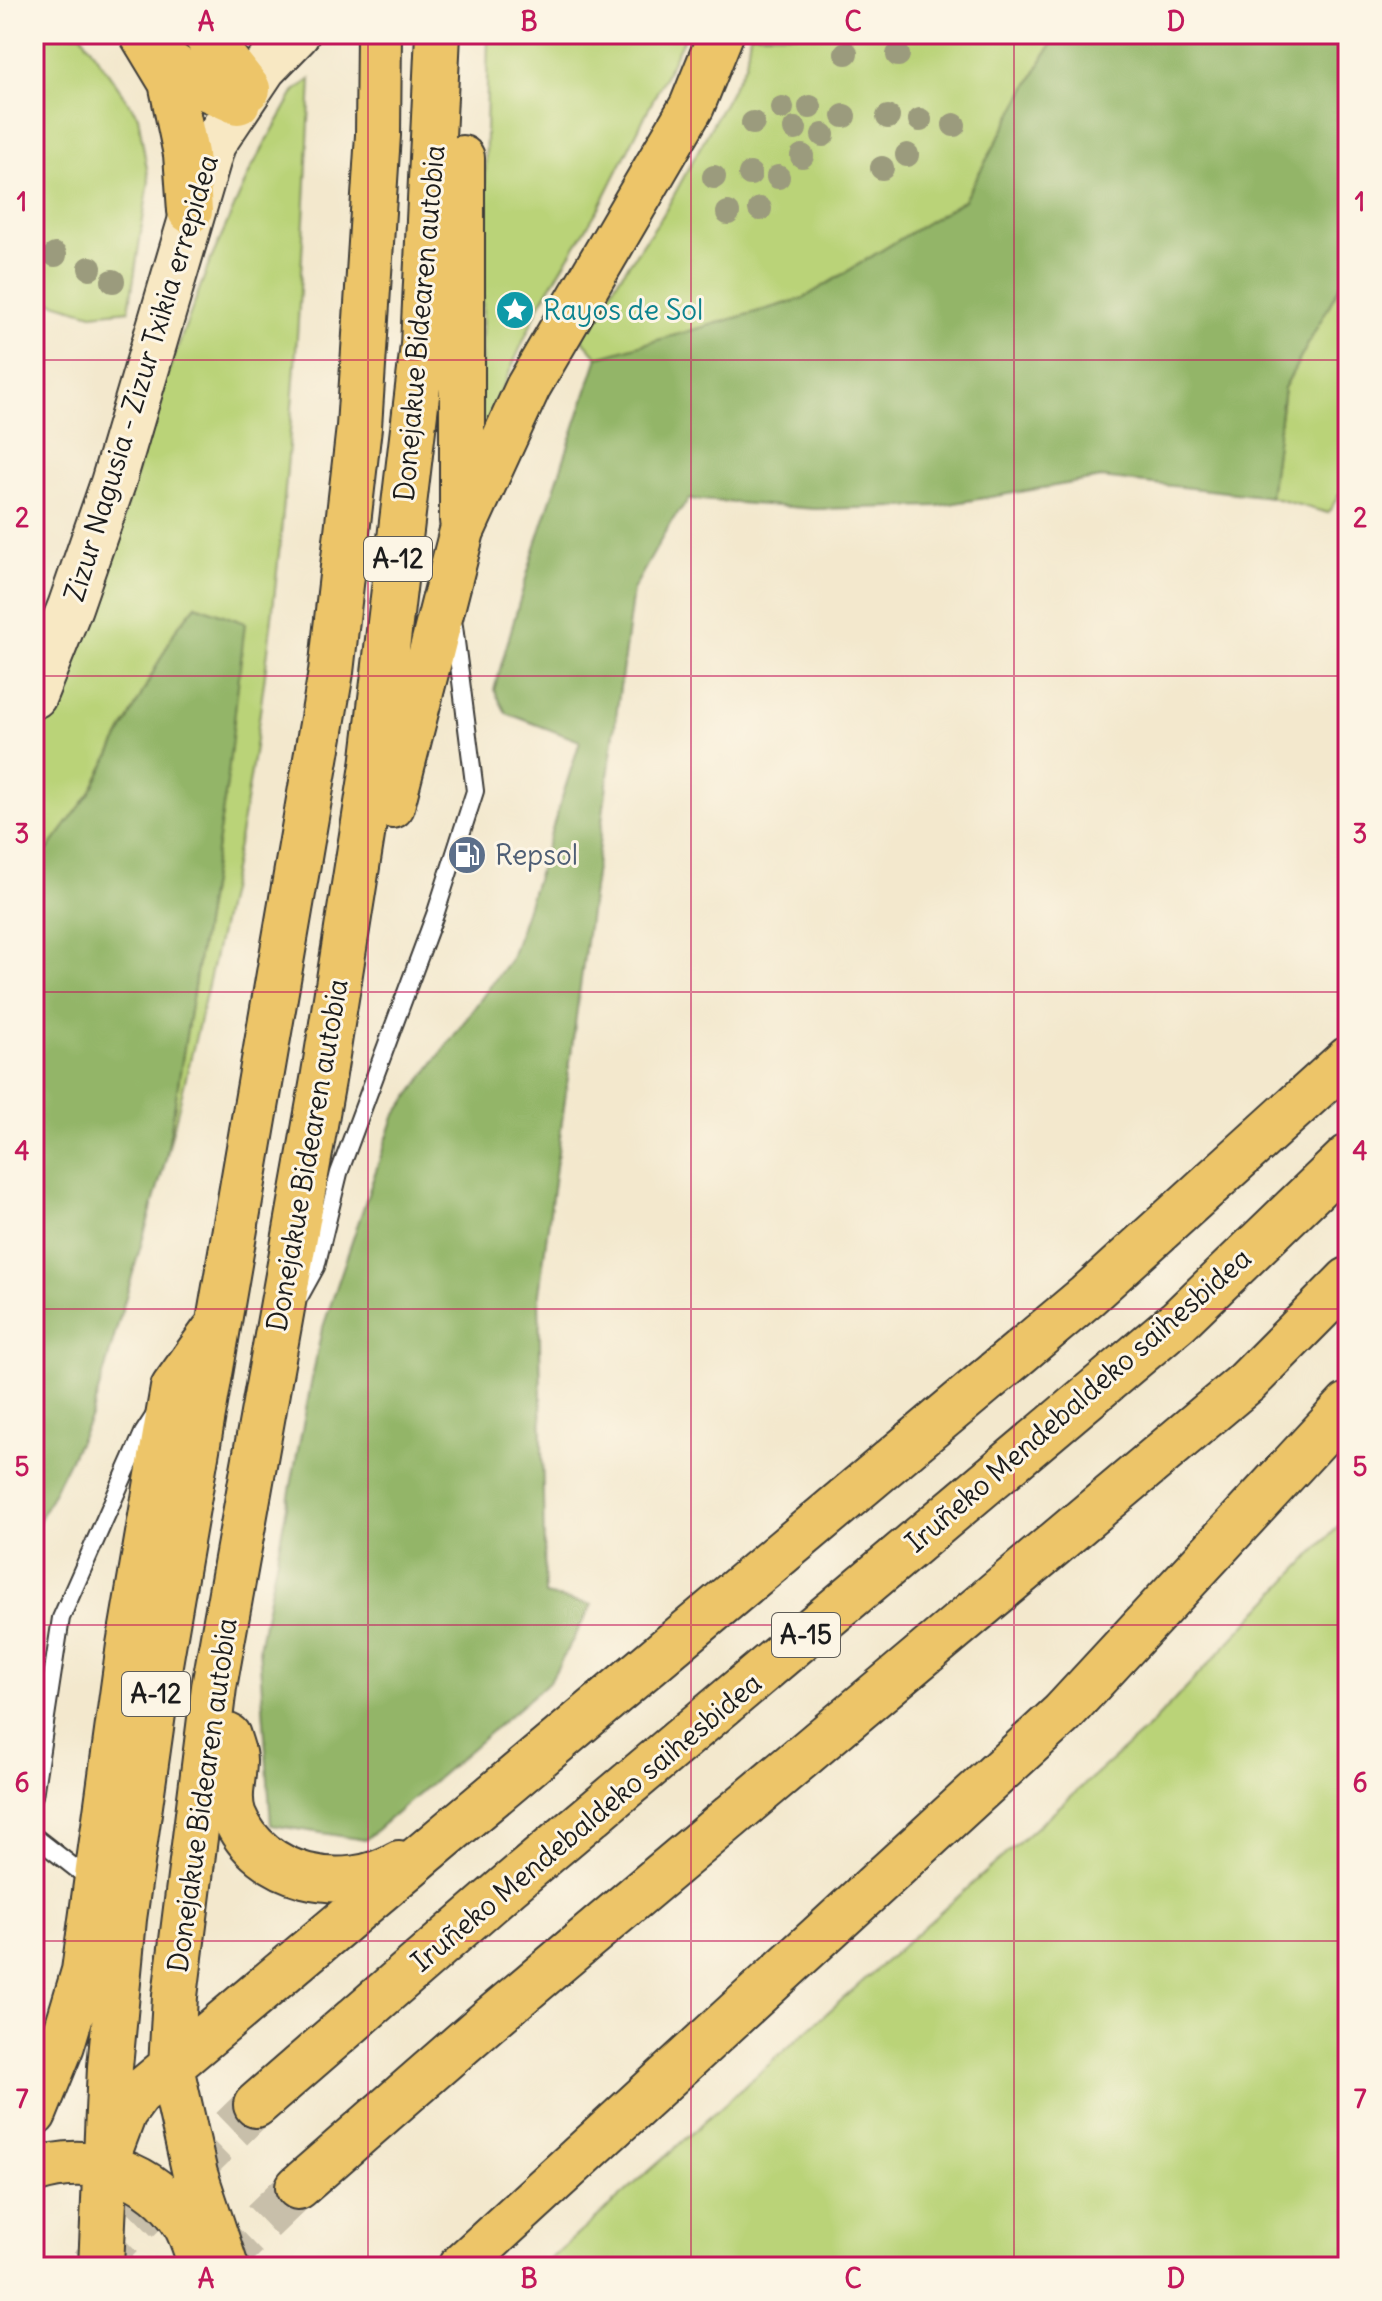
<svg xmlns="http://www.w3.org/2000/svg" width="1382" height="2301" viewBox="0 0 1382 2301" font-family="Delius,sans-serif">
<rect width="100%" height="100%" fill="#fcf5e5"/>
<filter id="ink" filterUnits="userSpaceOnUse"><feTurbulence type="fractalNoise" baseFrequency=".0125" numOctaves="2"/><feDisplacementMap in="SourceGraphic" scale="16" xChannelSelector="R" yChannelSelector="G"/><feConvolveMatrix kernelMatrix="1 2 1 2 8 2 1 2 1" color-interpolation-filters="sRGB"/></filter>
<filter id="wash" filterUnits="userSpaceOnUse"><feTurbulence type="fractalNoise" baseFrequency=".006" numOctaves="4" result="noise"/><feDisplacementMap in="SourceGraphic" scale="32" xChannelSelector="R" yChannelSelector="G"/><feGaussianBlur stdDeviation="1.8" result="paint"/><feColorMatrix in="noise" values="0 0 0 0 0 0 0 0 0 0 0 0 0 0 0 0 0 1.4 0 .05"/><feComposite in="paint" operator="in"/></filter>
<g filter="url(#wash)">
<rect width="100%" height="100%" fill="#f3e8cd"/>
<path fill="#bad378" stroke="#6b784a" stroke-width="2" d="M34,34H81L138,116L149,181L129,310L92,314L34,297Z
M488,34H686L600,206L540,304L480,438Z
M750,34H1057L964,200L802,299L598,357L579,336L663,215L746,63Z
M311,79C301,300 288,521 256,740C235,882 200,1020 166,1159L227,783L196,605L176,629L90,793L34,868V741L55,709L115,542L163,386L209,264L251,169L295,91Z
M1348,271V480L1328,513L1270,497L1284,388Z
M1348,1516V2267H541L1150,1726Z"/>
<path fill="#93b568" stroke="#586842" stroke-width="2" d="M1057,34H1348V271L1284,388L1270,497L1101,478L938,506L815,509L689,499L671,522L633,590L539,1294L545,1595L592,1605L550,1681L365,1840L271,1825L259,1648L321,1333L394,1117L511,958L580,741L506,713L494,690L535,547L598,357L802,299L964,200Z
M196,605L245,623L227,783L166,1159L91,1417L34,1531V868L90,793L176,629Z"/>
</g>
<g filter="url(#ink)">
<g fill="none" stroke-linecap="round" stroke-linejoin="round">
<path stroke="#c8bfaa" stroke-width="44" stroke-dasharray="44 22" stroke-linecap="butt" d="M90,2267L256,2105
M215,2267L298,2187"/>
<defs>
<path id="lane" d="M300,1296L316,1267L339,1173L436,912L475,791L454,626
M34,1796L61,1618L143,1433L154,1416
M34,1836L93,1882"/>
<path id="secondary" d="M34,696L70,607L113,483L213,144L264,68L297,34"/>
<path id="highway" d="M142,34L171,82L186,154L190,211
M205,34L248,89
M155,53L204,87L238,102
M462,521V158
M392,806L462,531L528,387L692,106L721,34
M228,1736C230,1744 234,1752 234,1760C234,1779 227,1797 234,1816C260,1879 344,1896 399,1863
M256,2105L509,1885L1179,1320L1348,1157
M34,2114L62,2045L84,1971L129,1645L173,1388L213,1332
M112,2145L124,2113L138,2094L1087,1296L1348,1059
M34,2171C90,2152 153,2172 185,2224C192,2236 196,2252 201,2265
M298,2187L487,2022L1247,1382L1348,1280
M101,2267L110,2067L124,1919L160,1664L331,672L359,427L378,135L379,34
M226,2267L195,2174L171,2067L175,1996L214,1687L323,1080L373,766L423,345L438,34
M460,2267L1062,1714L1348,1405"/>
</defs>
<use href="#lane" stroke="#3c3b37" stroke-width="20"/>
<use href="#secondary" stroke="#3c3b37" stroke-width="48"/>
<use href="#highway" stroke="#3c3b37" stroke-width="48"/>
<use href="#lane" stroke="#fff" stroke-width="16"/>
<use href="#secondary" stroke="#f8e8c3" stroke-width="44"/>
<use href="#highway" stroke="#edc569" stroke-width="44"/>
</g>
<g fill="#9b9b7d">
<circle cx="846" cy="53" r="12"/>
<circle cx="898" cy="55" r="12"/>
<circle cx="810" cy="107" r="12"/>
<circle cx="782" cy="108" r="12"/>
<circle cx="844" cy="116" r="12"/>
<circle cx="888" cy="117" r="12"/>
<circle cx="920" cy="120" r="12"/>
<circle cx="753" cy="123" r="12"/>
<circle cx="954" cy="125" r="12"/>
<circle cx="795" cy="129" r="12"/>
<circle cx="823" cy="135" r="12"/>
<circle cx="907" cy="155" r="12"/>
<circle cx="802" cy="156" r="12"/>
<circle cx="882" cy="168" r="12"/>
<circle cx="750" cy="174" r="12"/>
<circle cx="714" cy="177" r="12"/>
<circle cx="778" cy="177" r="12"/>
<circle cx="760" cy="209" r="12"/>
<circle cx="728" cy="213" r="12"/>
<circle cx="55" cy="255" r="12"/>
<circle cx="90" cy="268" r="12"/>
<circle cx="113" cy="281" r="12"/>
</g>
</g>
<path fill="none" stroke="#c2185b" stroke-width="2" stroke-opacity="0.55" d="M368,34V2267M691,34V2267M1014,34V2267M34,360H1348M34,676H1348M34,992H1348M34,1309H1348M34,1625H1348M34,1941H1348"/>
<defs>
<symbol id="sight-disc" viewBox="-11 -11 22 22"><circle r="9.5" fill="#0f9aa8" stroke="#fcf5e5"/><path d="M0-6L1.8-2.2L6-1.7L2.9 1.2L3.7 5.4L0 3.3L-3.7 5.4L-2.9 1.2L-6-1.7L-1.8-2.2Z" fill="#fff"/></symbol>
<symbol id="fuel-disc" viewBox="-11 -11 22 22"><circle r="9.5" fill="#5c6f8a" stroke="#fcf5e5"/><path d="M-5.5-6h7V0h2V4h1.3V-2.5L3-4.5l.8-.8L6-3V5H2.5V1h-1V6h-7ZM-4.2-4.7v3.2H.2V-4.7Z" fill="#fff"/></symbol>
</defs>
<g fill-rule="evenodd">
<use href="#sight-disc" x="493" y="288" width="44" height="44"/>
<use href="#fuel-disc" x="445" y="833" width="44" height="44"/>
</g>
<g text-anchor="middle" stroke-width="6" stroke-linejoin="round" paint-order="stroke">
<g fill="#fcf5e5" stroke="#5f5d58" stroke-width="2">
<rect x="364" y="537" width="68" height="44" rx="6"/>
<rect x="772" y="1613" width="68" height="44" rx="6"/>
<rect x="122" y="1672" width="68" height="44" rx="6"/>
</g>
<g font-size="26" font-weight="bold" fill="#1c1c1c">
<text x="398" y="568">A-12</text>
<text x="806" y="1644">A-15</text>
<text x="156" y="1703">A-12</text>
</g>
<g font-size="28" fill="#0d838f" stroke="#fcf5e5" text-anchor="start">
<text x="543" y="320">Rayos de Sol</text>
</g>
<g font-size="28" fill="#1c1c1c" stroke="#fcf5e5">
<text transform="translate(419 323) rotate(-85)" y="10">Donejakue Bidearen autobia</text>
<text transform="translate(141 378) rotate(-73)" y="10">Zizur Nagusia - Zizur Txikia errepidea</text>
<text transform="translate(307 1155) rotate(-80)" y="10">Donejakue Bidearen autobia</text>
<text transform="translate(1078 1400) rotate(-41)" y="10">Iruñeko Mendebaldeko saihesbidea</text>
<text transform="translate(202 1795) rotate(-82)" y="10">Donejakue Bidearen autobia</text>
<text transform="translate(586 1822) rotate(-40)" y="10">Iruñeko Mendebaldeko saihesbidea</text>
</g>
<g font-size="28" fill="#4e5e75" stroke="#fcf5e5" text-anchor="start">
<text x="495" y="865">Repsol</text>
</g>
</g>
<rect width="1382" height="2301" fill="none" stroke="#fcf5e5" stroke-width="88"/>
<rect x="44" y="44" width="1294" height="2213" fill="none" stroke="#c2185b" stroke-width="3"/>
<g font-size="26" text-anchor="middle" font-weight="bold" fill="#c2185b">
<text x="206" y="31">A</text>
<text x="529" y="31">B</text>
<text x="853" y="31">C</text>
<text x="1176" y="31">D</text>
<text x="22" y="211">1</text>
<text x="1360" y="211">1</text>
<text x="22" y="527">2</text>
<text x="1360" y="527">2</text>
<text x="22" y="843">3</text>
<text x="1360" y="843">3</text>
<text x="22" y="1160">4</text>
<text x="1360" y="1160">4</text>
<text x="22" y="1476">5</text>
<text x="1360" y="1476">5</text>
<text x="22" y="1792">6</text>
<text x="1360" y="1792">6</text>
<text x="22" y="2108">7</text>
<text x="1360" y="2108">7</text>
<text x="206" y="2288">A</text>
<text x="529" y="2288">B</text>
<text x="853" y="2288">C</text>
<text x="1176" y="2288">D</text>
</g>
</svg>
